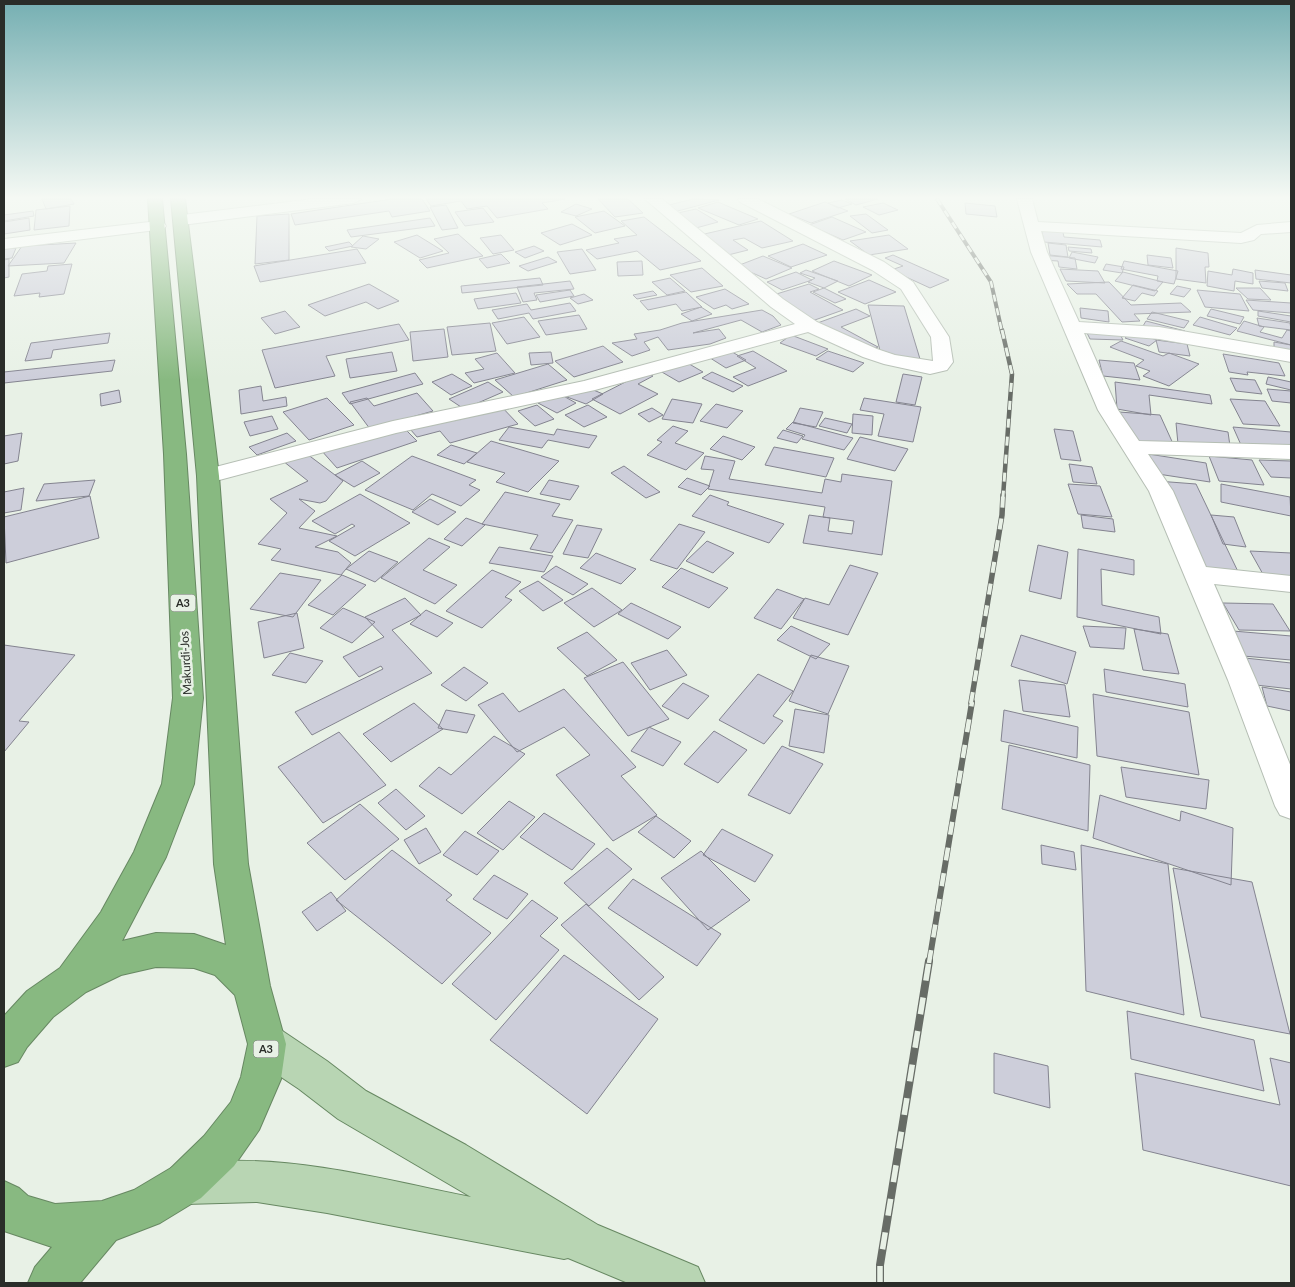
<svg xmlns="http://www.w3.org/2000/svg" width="1295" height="1287" viewBox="0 0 1295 1287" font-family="Lato,sans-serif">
<rect width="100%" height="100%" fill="#e8f1e6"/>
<path fill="#cdceda" stroke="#848490" d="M42,199H71L74,204L46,209Z
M392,199H422L430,211L392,217L389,211L295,225L291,214Z
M426,199H565L542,203L548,209L497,218L487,206L467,209L461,201L431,206Z
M598,199H628L643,213L615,217Z
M693,199L719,200L674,212L665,206Z
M845,199H878L856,205Z
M842,200L852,204L838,208L828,203Z
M718,202L758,219L739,225L698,208Z
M825,202L848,211L811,223L789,214Z
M883,203L898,210L879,215L863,207Z
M965,203L995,206L997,217L966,214Z
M576,204L592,209L576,216L561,212Z
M446,205L458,228L442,230L430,207Z
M70,206L69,226L34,230L36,210Z
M483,208L494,222L465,226L455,212Z
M696,209L718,222L696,228L673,214Z
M33,211L34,216L4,221V215Z
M604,211L625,226L595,233L575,217Z
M289,214V260L255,264L257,216Z
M866,214L888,230L872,233L850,216Z
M644,217L701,261L660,270L637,251L597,259L586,250L619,243L614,239L637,235L621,221Z
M832,217L866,232L843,240L809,225Z
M29,218L30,230L4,234V222Z
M430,218L435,226L351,237L347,230Z
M761,221L793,241L762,248L744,238L733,240L748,250L728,255L700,235Z
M572,224L592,235L560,245L541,233Z
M1041,227L1062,228L1064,237L1100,240L1102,247L1044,242Z
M458,234L483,256L427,268L419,260L449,253L434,239Z
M417,235L443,251L420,258L394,242Z
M501,235L514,250L493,254L480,238Z
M889,235L908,249L869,255L850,241Z
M363,236L379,239L366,249L351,247Z
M349,242L353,246L329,251L325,247Z
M76,243L64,263L8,266L22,246Z
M1048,243L1066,245L1068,257L1050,255Z
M803,244L827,255L791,267L768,256Z
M534,246L544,251L525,258L515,252Z
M1068,247L1091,249L1092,253L1069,251Z
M16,248L12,258L4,259V249Z
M1176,248L1208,253L1209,267H1205L1206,283L1176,279Z
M357,249L366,263L260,282L254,266Z
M582,249L596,270L570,274L557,252Z
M1072,252L1098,257L1095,263L1069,258Z
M501,254L510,263L487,268L479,259Z
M893,255L949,280L930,288L891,270L903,266L885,258Z
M1041,255L1075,258L1077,269L1059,267L1058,261L1042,260Z
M1147,255L1171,258L1173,268L1148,265Z
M763,256L792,268L766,279L737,266Z
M548,257L557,262L528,271L519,266Z
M9,259V277L4,278V260Z
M642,261L643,275L618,276L617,262Z
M834,261L872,275L849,286L812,271Z
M1124,261L1178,271L1174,284L1157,281L1158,276L1121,269Z
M72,264L64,294L39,297L40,293L14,296L22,274L47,271L48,266Z
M1106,264L1124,267L1122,273L1103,270Z
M702,268L723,286L691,292L670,275Z
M1060,269L1098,271L1105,283L1066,281Z
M1233,269L1253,273V284L1235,281L1234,291L1207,286L1208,271L1232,275Z
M806,270L838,281L824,288L808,282L815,278L800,273Z
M1255,270L1291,275V283L1256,279Z
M796,272L812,280L782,290L767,282Z
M1123,272L1163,282L1155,291L1115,281Z
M540,278L543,285L462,293L461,286Z
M670,278L685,291L667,295L652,282Z
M869,280L896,292L865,304L838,292Z
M570,281L574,289L534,293L537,300L523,302L517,287Z
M1259,281L1285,283L1288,291L1262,288Z
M1109,282L1131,305L1181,303L1191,312L1134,314L1140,321L1122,322L1096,294H1077L1067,284Z
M369,284L399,301L378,309L366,302L325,316L308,305Z
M809,284L819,289L810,292L843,310L812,321L770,296Z
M1133,285L1158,291L1154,296L1142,293L1135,301L1122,298Z
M1177,286L1191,289L1184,297L1170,294Z
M824,288L846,299L835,303L813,292Z
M1236,288H1260L1271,300L1248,299Z
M725,289L749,304L732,309L726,305L714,309L696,297Z
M570,290L574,296L540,302L536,295Z
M1197,290L1240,294L1249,311L1205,307Z
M653,291L657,295L637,299L633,295Z
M686,292L702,307L682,311L676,304L648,310L640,301Z
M516,293L521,303L478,309L474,299Z
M584,294L593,300L578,304L570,298Z
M1246,300L1291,303V313L1253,310Z
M570,303L576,311L533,319L529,313L498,319L492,310L527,304L531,310Z
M868,305L904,306L920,359L882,358Z
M701,307L712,314L692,321L681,314Z
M1080,308L1108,311L1109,322L1081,318Z
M856,309L870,316L841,327L878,347L863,353L812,325Z
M1211,309L1244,317L1240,324L1207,316Z
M762,310L773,316L781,325L762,332L741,320L693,333L719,329L726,338L710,344L668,350L658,337L644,342L650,350L632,356L612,343L637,339L634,334L660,330L682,323Z
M285,311L300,327L275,334L261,318Z
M1258,311L1291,316V322L1258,316Z
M1152,312L1189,321L1184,328L1147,319Z
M579,315L587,329L546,335L538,321Z
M524,317L540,337L507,344L492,323Z
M1200,317L1237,328L1230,335L1193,325Z
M1257,318L1290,323L1291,330L1259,326Z
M1146,321L1185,331L1182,336L1143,326Z
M1244,321L1264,327L1260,332L1282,338L1287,330L1291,331V345L1237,331Z
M490,323L496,351L452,355L447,327Z
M399,324L409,340L326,356L335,376L275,388L262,350Z
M444,329L448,357L413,361L410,332Z
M1086,331L1119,332L1123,340L1090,339Z
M1132,332L1157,340L1149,346L1125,338Z
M110,333L108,343L53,350L51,358L25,361L31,343Z
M791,335L828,349L816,356L780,343Z
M1156,340L1187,344L1190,356L1159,352Z
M1121,341L1163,356L1169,353L1199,364L1169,386L1143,376L1150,371L1136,366L1144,360L1110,347Z
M1274,342L1291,345V354L1274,351Z
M603,346L623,362L574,377L555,361Z
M727,349L746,360L726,368L707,356Z
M753,351L787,371L748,386L733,377L756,368L737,356Z
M828,351L864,363L853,372L816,359Z
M392,352L397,371L350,378L346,359Z
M551,352L553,363L531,365L529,353Z
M497,353L515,373L474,383L465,373L484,369L475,359Z
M1223,354L1279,363L1285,376L1247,372L1248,375L1229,372Z
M679,358L703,372L679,382L655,368Z
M115,360L112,371L4,383V372Z
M1099,360L1134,363L1140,380L1103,376Z
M548,364L567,380L514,397L495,380Z
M645,372L653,376L638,384L658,394L620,414L592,399Z
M712,372L743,386L733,392L702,378Z
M415,373L423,384L350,404L342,393Z
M452,374L472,386L451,395L432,382Z
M903,374L922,377L915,405L896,402Z
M1268,377L1291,382V390L1266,384Z
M1230,378L1255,380L1262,394L1236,391Z
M488,382L503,392L464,409L449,399Z
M1115,382L1210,395L1212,404L1149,395L1151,415L1117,409Z
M261,386L263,401L286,397L287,406L241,414L239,390Z
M584,386L603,394L586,404L567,397Z
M1267,389L1291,391V403L1272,401Z
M119,390L121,402L101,406L100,394Z
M417,393L433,411L370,429L350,402L367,398L374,406Z
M558,393L576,403L557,413L538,403Z
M327,398L354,425L309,440L283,412Z
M864,398L921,407L913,442L878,436L884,414L860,410Z
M672,399L702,404L693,423L662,419Z
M1230,399L1265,401L1280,426L1243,424Z
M499,404L518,424L450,443L440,431L417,437L410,429Z
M716,404L743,411L727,428L700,421Z
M537,405L554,419L535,426L518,411Z
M588,405L607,417L584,427L565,415Z
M652,408L663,415L649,422L638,414Z
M800,408L823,412L816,427L793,423Z
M1119,412L1160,415L1175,448L1134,446Z
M853,414L873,416L872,435L852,433Z
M272,416L278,429L250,436L244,422Z
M825,418L852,424L847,433L819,426Z
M793,422L853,438L844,450L802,439L805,435L786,429Z
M399,423L417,441L337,468L321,450Z
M1176,423L1228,432L1231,453L1178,444Z
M673,426L688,431L675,443L704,453L686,470L647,455L662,442L657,440Z
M509,427L554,435L557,429L597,436L589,448L548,440L542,448L499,440Z
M1233,427L1291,432V450L1241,445Z
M1054,429L1073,431L1081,461L1061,459Z
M783,430L803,436L797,443L777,438Z
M22,433L18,461L4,464V436Z
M287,433L296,441L257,455L249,447Z
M723,436L755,447L742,460L710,449Z
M860,437L908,449L895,471L847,459Z
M491,441L559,461L528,492L496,482L505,473L467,462Z
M451,445L477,453L464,464L437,455Z
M774,447L834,458L826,477L765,465Z
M299,448L343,481L326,501L320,503L299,499L315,511L299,528L337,536L315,547L338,552L351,563L341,575L271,560L281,549L258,544L287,513L270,499L308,481L278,457Z
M1142,453L1206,463L1210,482L1145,472Z
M412,456L476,480L469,485L480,490L461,506L432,494L413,510L365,490Z
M705,456L735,461L729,479L822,493L825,479L841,482L842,474L892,481L882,555L803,543L809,515L830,518L828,531L852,534L854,521L823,517L825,507L708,489L714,470L701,469Z
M1209,456L1252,460L1264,485L1219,481Z
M1259,460L1291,461V478L1271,477Z
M362,461L380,473L354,487L335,475Z
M1069,464L1092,467L1097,484L1073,482Z
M624,466L660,492L646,498L611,473Z
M687,478L710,486L701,495L678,487Z
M95,480L89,496L36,501L44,484Z
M549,480L579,486L570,500L540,494Z
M1157,481L1196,484L1243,582L1199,579Z
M1068,484L1100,486L1112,517L1078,514Z
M1221,484L1290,497L1291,516L1221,502Z
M24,488L21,510L4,513V492Z
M505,492L560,504L552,516L573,520L552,553L530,549L538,535L482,524Z
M360,494L410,523L355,556L329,541L355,526L352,524L335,534L312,521Z
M710,495L729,502L727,505L784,524L769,543L692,516Z
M90,496L99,538L6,563L4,517Z
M430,499L456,512L438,525L412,512Z
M1081,515L1113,519L1115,532L1083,528Z
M1211,515L1234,517L1246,547L1223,544Z
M466,518L485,525L462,546L444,539Z
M679,524L705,532L677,569L650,560Z
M577,525L602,529L588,558L563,554Z
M429,538L450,547L423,570L457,585L435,604L381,578Z
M707,541L734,553L713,573L686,561Z
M1038,545L1068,552L1061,599L1029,591Z
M499,547L553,556L544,572L489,563Z
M1078,549L1134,560V575L1101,569L1102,605L1159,617L1161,634L1077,617Z
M369,551L398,562L375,582L346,569Z
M1250,551L1291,553V577L1264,576Z
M596,553L636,569L621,584L580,568Z
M850,565L878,573L848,635L793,618L805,598L829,605Z
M556,566L588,584L573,595L541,577Z
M681,568L728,588L709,608L662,587Z
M492,570L521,582L505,597L512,600L482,628L446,611Z
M280,573L321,580L293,617L250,609Z
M342,575L366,585L333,615L308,605Z
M538,581L563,600L543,611L519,591Z
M592,588L622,610L594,627L564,603Z
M777,589L804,599L781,629L754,618Z
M405,598L421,615L392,630L432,673L312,735L295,712L383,669L381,666L359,677L343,657L384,637L365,617Z
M631,603L681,627L668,639L618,614Z
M1223,603L1273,604L1290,631L1239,630Z
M343,608L375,622L352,643L320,628Z
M426,610L453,623L437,637L410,624Z
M297,613L304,648L264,658L258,622Z
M791,626L830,644L816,659L777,640Z
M1083,626L1126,628L1124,649L1090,647Z
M1134,629L1168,634L1179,674L1143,670Z
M1233,631L1291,636V660L1243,656Z
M587,632L617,660L587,676L557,648Z
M1021,635L1076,652L1067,684L1011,666Z
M4,645L75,655L19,721L29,722L4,752Z
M667,650L687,675L650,690L631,663Z
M290,653L323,661L306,683L272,675Z
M811,655L849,666L828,714L789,701Z
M1245,658L1291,663V689L1256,685Z
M623,662L669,719L628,736L584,678Z
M464,667L488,683L466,701L441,685Z
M1104,669L1185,684L1188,707L1106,692Z
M758,674L793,691L773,716L783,721L764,744L719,720Z
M1019,680L1065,685L1070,717L1023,711Z
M683,683L709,696L688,719L662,706Z
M1262,687L1291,692V711L1267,706Z
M564,689L636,767L621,776L657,815L613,841L556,775L590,755L564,727L517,752L478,705L503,693L519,712Z
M1093,694L1189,712L1199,775L1097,756Z
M414,703L443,729L391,762L363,734Z
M795,709L829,715L824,753L789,746Z
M446,710L475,715L467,733L438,728Z
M1004,710L1078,727L1077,758L1001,741Z
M649,727L681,742L663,766L631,751Z
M714,731L747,750L718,783L684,764Z
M339,732L386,785L323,823L278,767Z
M494,736L525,754L462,814L419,786L439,767L451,775Z
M1009,745L1090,765L1088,831L1002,809Z
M782,746L823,764L790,814L748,795Z
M1121,767L1209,780L1206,809L1126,797Z
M396,789L425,816L406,830L378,803Z
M1100,795L1180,821L1181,811L1233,828L1231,885L1093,838Z
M509,801L535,817L503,850L477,833Z
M360,804L399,839L345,880L307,843Z
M544,813L595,844L572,870L520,837Z
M656,816L691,841L674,858L638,832Z
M426,828L441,852L419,864L404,840Z
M722,829L773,855L755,882L703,855Z
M465,831L499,851L477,875L443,855Z
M1041,845L1074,852L1076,870L1042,864Z
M1081,845L1168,864L1184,1015L1086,991Z
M607,848L632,869L589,906L564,883Z
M392,850L452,895L446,900L491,933L442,984L336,900Z
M701,851L750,900L708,930L661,878Z
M1173,868L1252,882L1290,1034L1201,1017Z
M494,875L528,894L507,919L473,899Z
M633,879L721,934L697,966L608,908Z
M331,892L346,911L317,931L302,912Z
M532,900L558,918L540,936L559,950L496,1020L452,984Z
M586,904L664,977L639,1000L561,925Z
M564,955L658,1019L587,1114L490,1040Z
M1127,1011L1254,1040L1264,1091L1131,1059Z
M994,1053L1048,1066L1050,1108L994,1093Z
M1270,1058L1291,1063V1186L1143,1150L1135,1073L1280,1105Z"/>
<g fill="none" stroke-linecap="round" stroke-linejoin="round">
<defs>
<path id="street" d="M313,199H361L354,203L182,225L177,223L174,220L177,217L182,215Z
M645,199H662L783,299L817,322L877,349L895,355L933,361L931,337L901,289L872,270L740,202L738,199H758L884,262L913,282L949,337L953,362L947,370L930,374L884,364L863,357L808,332L595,390L396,433L208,483L200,481L197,476L200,471L393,421L584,381L795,324L771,307Z
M1017,199H1032L1038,222L1241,233L1257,225L1291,222V232L1261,234L1254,240L1241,243L1041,231L1047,252L1079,322L1159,327L1291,350V362L1159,339L1084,333L1118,410L1139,441L1291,445V459L1148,454L1173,491L1206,567L1291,576V592L1214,584L1256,680L1291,767V819L1280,815L1275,806L1228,680L1149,491L1098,410L1031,252Z
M158,221L164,223L166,226L164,229L4,249V239Z"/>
<path id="primary" d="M267,1025L281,1030L327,1061L366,1091L466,1145L598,1225L698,1267L705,1283H628L568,1258L564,1259L327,1213L257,1202L186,1204L171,1198L165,1183L171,1168C188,1161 204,1161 223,1161C306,1158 390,1181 471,1197L338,1119L299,1089L253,1058L248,1044L253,1030Z"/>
<path id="highway" d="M148,199H162L186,454L203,698L194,784L166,857L122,941L156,933L194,934L226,945L214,864L197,476L171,199H185L219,476L248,864L270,986L286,1044L281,1079L259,1130L234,1166L201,1198L160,1223L116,1240L80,1283H28L35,1267L52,1247L4,1231V1181L19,1188L28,1196L55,1204L102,1201L134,1190L171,1168L204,1136L231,1102L241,1077L248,1044L235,995L215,975L194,968L156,967L121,975L86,992L53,1017L27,1047L18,1062L4,1067V1016L27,991L60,968L101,912L134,852L162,784L173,698L164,454Z"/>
</defs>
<use href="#street" stroke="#b5beb4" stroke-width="2"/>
<use href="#primary" stroke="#678862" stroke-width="2"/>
<use href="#highway" stroke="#678862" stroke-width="2"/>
<use href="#street" fill="#fff" fill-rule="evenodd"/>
<use href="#primary" fill="#b8d5b3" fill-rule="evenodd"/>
<use href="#highway" fill="#88b981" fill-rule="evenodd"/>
<defs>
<path id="rail-far4" d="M937,199L991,282L1002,332"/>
<path id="rail-far3" d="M1002,330L1012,374L1003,497"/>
<path id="rail-far2" d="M971,703L1002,515L1003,495"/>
<path id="rail-far1" d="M929,963L972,702"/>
<path id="rail" d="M880,1283V1265L929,961"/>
</defs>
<use href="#rail-far4" stroke="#676c66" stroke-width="4"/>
<use href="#rail-far3" stroke="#676c66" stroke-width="4.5"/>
<use href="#rail-far2" stroke="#676c66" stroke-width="5.5"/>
<use href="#rail-far1" stroke="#676c66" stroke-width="6"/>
<use href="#rail" stroke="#676c66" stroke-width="8"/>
<use href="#rail-far4" stroke="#e8f1e6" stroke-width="2.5" stroke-dasharray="7" stroke-linecap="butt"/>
<use href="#rail-far3" stroke="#e8f1e6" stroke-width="3" stroke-dasharray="9" stroke-linecap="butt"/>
<use href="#rail-far2" stroke="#e8f1e6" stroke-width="4" stroke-dasharray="11" stroke-linecap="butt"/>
<use href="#rail-far1" stroke="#e8f1e6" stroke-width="4.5" stroke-dasharray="13" stroke-linecap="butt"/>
<use href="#rail" stroke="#e8f1e6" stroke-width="5.5" stroke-dasharray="17" stroke-linecap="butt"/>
</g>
<linearGradient id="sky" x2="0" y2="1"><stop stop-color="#75afb2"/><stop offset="0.52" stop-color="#f5f9f4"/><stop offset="1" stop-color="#f5f9f4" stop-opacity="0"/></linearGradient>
<rect width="1295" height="380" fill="url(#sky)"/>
<g text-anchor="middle" stroke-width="5" stroke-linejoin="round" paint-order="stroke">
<g fill="#e8f1e6" stroke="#636862" stroke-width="1">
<rect x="170.5" y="594.5" width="25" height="17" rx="4"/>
<rect x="253.5" y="1040.5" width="25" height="17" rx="4"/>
</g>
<g font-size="11" font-weight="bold" fill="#2a2d29">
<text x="183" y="607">A3</text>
<text x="266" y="1053">A3</text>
</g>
<g font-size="12" fill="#2a2d29" stroke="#e8f1e6">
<text transform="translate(186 663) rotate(-93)" y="4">Makurdi-Jos</text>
</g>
</g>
<rect width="1295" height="1287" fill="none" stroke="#2a2d29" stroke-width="10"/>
</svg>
